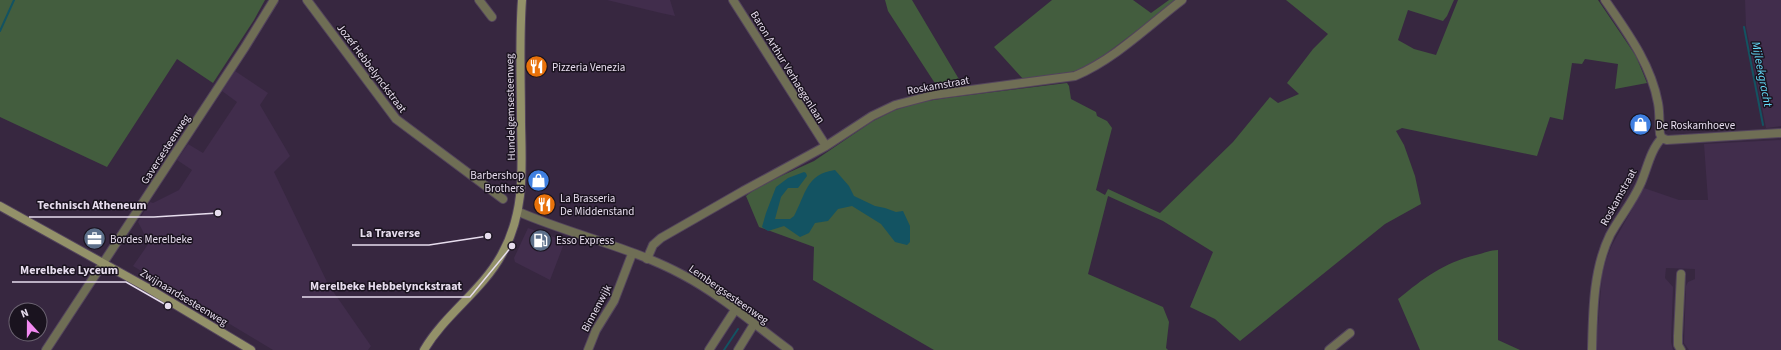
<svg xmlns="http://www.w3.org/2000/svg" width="1781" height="350" viewBox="0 0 1781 350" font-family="'Source Sans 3',sans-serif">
<rect width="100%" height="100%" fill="#372740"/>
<path fill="#412d4c" d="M607,0H670L675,16L661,13Z
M1745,0H1781V126L1766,128L1746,26Z
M235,71L268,93L260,105L290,156L274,172L328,284L371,346L368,350H273L133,266L149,243L138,222L150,202L153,203L179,190L192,170L177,160L188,144L203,153L237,102L222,91Z
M1781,140V350H1689L1684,343L1686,286L1688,282L1695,279V269L1666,268L1665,278L1673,287L1671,342L1673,350H1596L1602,276L1606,260L1612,245L1644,188L1679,200H1708L1704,144Z
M528,228L565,241L550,280L515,262L514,258Z"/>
<path fill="#435d3e" d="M0,0H265L254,20L213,83L177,59L107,167L0,117Z
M885,0H912L963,86L938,88L888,11Z
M1052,0H1133L1151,13L1169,0H1178L1095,62L1078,71L1023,79L994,47Z
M1286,0H1454L1447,16L1443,21L1408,10L1398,40L1414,49L1436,55L1458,0H1598L1636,56L1647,83L1615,89L1618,64L1585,59L1582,64L1572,63L1563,120L1550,117L1537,156L1402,128L1396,131L1404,145L1415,176L1421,204L1385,224L1240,341L1215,319L1190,307L1213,252L1163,221L1108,196L1088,274L1163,307L1169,322L1166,348L1168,350H934L813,280L814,247L759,227L746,196L759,186L814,161L873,121L895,110L921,102L946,98L1067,83L1069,86L1071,99L1096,112L1097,116L1107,121L1112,128L1096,190L1105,195L1108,189L1160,213L1233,142L1270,97L1278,103L1299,94L1287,83L1313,49L1328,34Z
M1498,250V340L1520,350H1420L1398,299C1424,278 1443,263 1476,255C1484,253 1491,250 1498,250Z"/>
<path fill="#135362" d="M835,170L849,186L854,196L875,206L885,208L896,212L903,211L910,226V242L907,245L895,242L881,224L852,206L838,209L828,221L815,223L809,233L800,237L784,226L768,231L762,227L766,213L776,187L788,178L804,172L806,173L807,176L798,188H788L781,197L775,219H790L794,216C806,194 806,174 835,170Z"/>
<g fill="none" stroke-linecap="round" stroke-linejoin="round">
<path stroke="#135362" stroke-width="2" d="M1744,27L1763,125
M0,31L14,0
M724,350L738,329"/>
<defs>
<path id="minor" d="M307,0L396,119L503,199
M479,0L492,17
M733,0L826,146
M1605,0C1627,32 1651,64 1658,103C1660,113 1659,124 1660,134L1662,138
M1662,138L1667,140L1781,133
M647,259L653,245L661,238L743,191L826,146L872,116L895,105L933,95L1075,76C1115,59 1148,26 1182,0
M588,350L596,330L614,301L632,254
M709,350L735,310
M738,350L754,324
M1329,350L1350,333
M1592,350C1593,312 1593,270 1610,235C1619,218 1632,203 1640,185C1647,170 1650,150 1662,138
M1681,350L1678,345V336L1681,274"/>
<path id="tertiary" d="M519,212C572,235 631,247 683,275C721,295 755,325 789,350
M46,350L245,47L274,0"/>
<path id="secondary" d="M0,206L146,287L251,350
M424,350C445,314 482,291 502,254C525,212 522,171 521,124C521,83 519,41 522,0"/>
</defs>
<use href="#minor" stroke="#53445c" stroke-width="10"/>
<use href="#tertiary" stroke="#53445c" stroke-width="10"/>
<use href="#secondary" stroke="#53445c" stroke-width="10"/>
<use href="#minor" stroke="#6f6e55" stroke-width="8"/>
<use href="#tertiary" stroke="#6f6e55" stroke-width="8"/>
<use href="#secondary" stroke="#939169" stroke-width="8"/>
</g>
<defs>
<symbol id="restaurant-disc" viewBox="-11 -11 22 22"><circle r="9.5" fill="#e8710a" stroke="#1a131f"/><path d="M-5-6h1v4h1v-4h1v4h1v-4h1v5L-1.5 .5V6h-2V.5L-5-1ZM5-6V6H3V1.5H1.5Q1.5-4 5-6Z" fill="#fff"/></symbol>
<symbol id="shop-disc" viewBox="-11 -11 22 22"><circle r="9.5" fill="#3f7fe0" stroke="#1a131f"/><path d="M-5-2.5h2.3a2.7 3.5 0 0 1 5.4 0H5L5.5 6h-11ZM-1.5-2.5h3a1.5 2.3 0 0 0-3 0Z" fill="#fff"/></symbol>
<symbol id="office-disc" viewBox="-11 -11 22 22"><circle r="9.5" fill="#5c6f8a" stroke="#1a131f"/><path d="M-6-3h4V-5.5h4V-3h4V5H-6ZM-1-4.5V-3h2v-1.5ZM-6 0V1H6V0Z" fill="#fff"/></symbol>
<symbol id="fuel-disc" viewBox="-11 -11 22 22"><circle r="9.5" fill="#5c6f8a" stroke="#1a131f"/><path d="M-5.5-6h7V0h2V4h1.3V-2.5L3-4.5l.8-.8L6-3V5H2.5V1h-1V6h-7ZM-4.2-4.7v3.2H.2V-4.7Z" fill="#fff"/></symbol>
</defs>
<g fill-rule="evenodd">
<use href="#restaurant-disc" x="524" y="54" width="25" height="25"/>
<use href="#shop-disc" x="1628" y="112" width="25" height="25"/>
<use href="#shop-disc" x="526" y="168" width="25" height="25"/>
<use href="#restaurant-disc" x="532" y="192" width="25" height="25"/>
<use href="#office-disc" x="82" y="226" width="25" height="25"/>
<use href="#fuel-disc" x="528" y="228" width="25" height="25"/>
</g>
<g text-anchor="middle" stroke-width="3" stroke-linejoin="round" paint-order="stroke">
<g font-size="11" fill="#e7ddee" stroke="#1a131f" text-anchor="start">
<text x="552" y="71">Pizzeria Venezia</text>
<text x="1656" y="129">De Roskamhoeve</text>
<text x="524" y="179" text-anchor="end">Barbershop<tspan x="524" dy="13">Brothers</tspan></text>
<text x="560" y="202">La Brasseria<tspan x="560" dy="13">De Middenstand</tspan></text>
<text x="110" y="243">Bordes Merelbeke</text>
<text x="556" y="244">Esso Express</text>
</g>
<g font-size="11" fill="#e7ddee" stroke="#1a131f">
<text transform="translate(788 67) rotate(58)" y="4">Baron Arthur Verhaegenlaan</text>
<text transform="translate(372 68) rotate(53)" y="4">Jozef Hebbelynckstraat</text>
<text transform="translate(938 85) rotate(-10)" y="4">Roskamstraat</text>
<text transform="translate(510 107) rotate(-91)" y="4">Hundelgemsesteenweg</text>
<text transform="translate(165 149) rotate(-57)" y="4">Gaversesteenweg</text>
<text transform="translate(1618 197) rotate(-61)" y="4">Roskamstraat</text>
<text transform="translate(729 294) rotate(35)" y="4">Lembergsesteenweg</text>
<text transform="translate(184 297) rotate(31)" y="4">Zwijnaardsesteenweg</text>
<text transform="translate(596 308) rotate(-62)" y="4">Binnenwijk</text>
</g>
<g font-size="12" font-style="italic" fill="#65d9f8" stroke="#1a131f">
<text transform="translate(1762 74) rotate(79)" y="4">Mijleekgracht</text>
</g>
</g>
<path fill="none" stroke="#e7ddee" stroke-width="1.5" d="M218 213L154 217H29M488 236L429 245H352M168 306L126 282H12M512 246L470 297H302"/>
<g fill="#e7ddee" stroke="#1a131f" stroke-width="1.5">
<circle cx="218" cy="213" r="4"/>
<circle cx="488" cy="236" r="4"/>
<circle cx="168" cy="306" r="4"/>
<circle cx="512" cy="246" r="4"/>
</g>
<g font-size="12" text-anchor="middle" font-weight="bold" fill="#e7ddee" stroke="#1a131f" stroke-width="3" stroke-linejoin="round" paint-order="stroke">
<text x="92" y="209">Technisch Atheneum</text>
<text x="390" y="237">La Traverse</text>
<text x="69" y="274">Merelbeke Lyceum</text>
<text x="386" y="290">Merelbeke Hebbelynckstraat</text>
</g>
<g transform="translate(28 322) rotate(339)"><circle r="19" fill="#1a131f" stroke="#6c6472"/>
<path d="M0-3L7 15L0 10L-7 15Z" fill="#f38af2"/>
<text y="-6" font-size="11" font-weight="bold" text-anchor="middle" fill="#e7ddee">N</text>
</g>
</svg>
